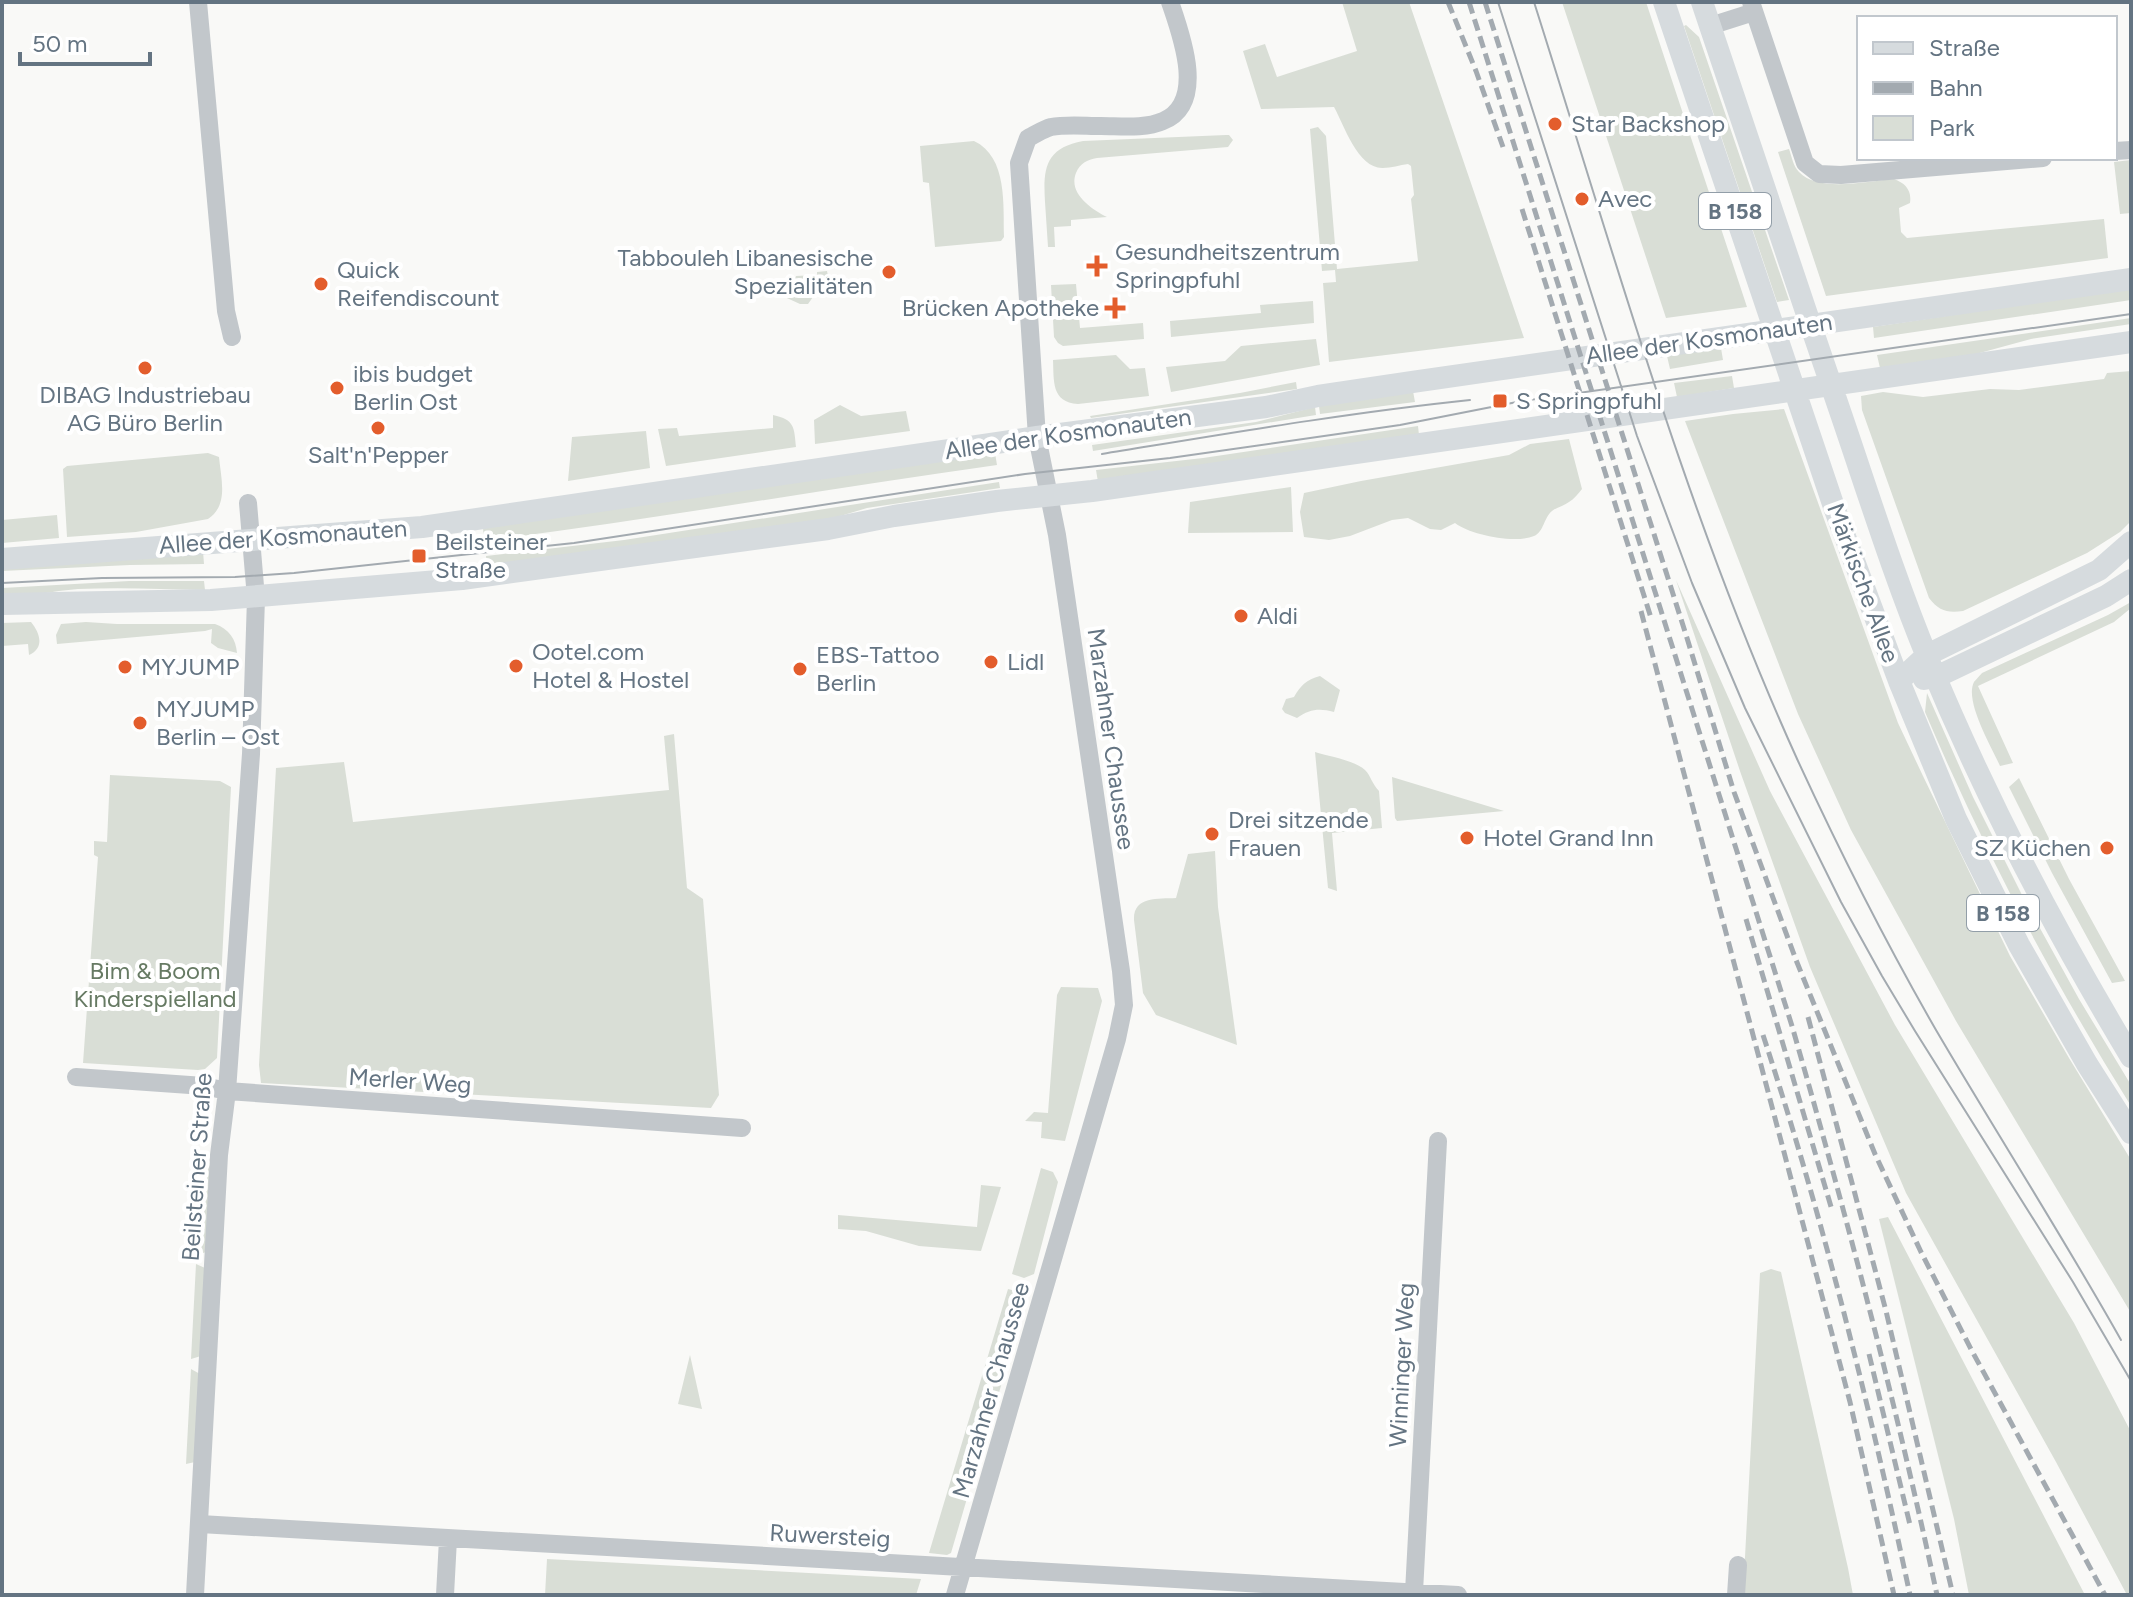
<svg xmlns="http://www.w3.org/2000/svg" width="2133" height="1597" viewBox="0 0 2133 1597" font-family="Figtree,sans-serif">
<rect width="100%" height="100%" fill="#f9f9f7"/>
<path fill="#d9ded6" d="M1342,2H1409L1524,338L1329,362L1323,283L1336,282L1335,270L1322,271L1310,129L1318,127L1326,136L1337,269L1418,261L1411,199L1414,195L1411,166L1408,164C1400,165 1391,168 1383,168C1358,169 1344,125 1334,107L1261,109L1243,51L1265,44L1277,77L1357,51Z
M1562,2H1646L1747,307L1666,318Z
M1686,25L1699,37L1789,300L1777,302L1684,26Z
M1226,135H1229L1233,140L1228,147L1097,158C1087,160 1080,163 1076,173C1068,193 1091,209 1107,217L1071,220V226L1054,227L1055,247H1048C1047,232 1046,217 1045,202C1043,169 1045,148 1083,141Z
M974,141C1008,157 1003,206 1004,237L1001,241L935,247L929,183L923,182L920,146Z
M1789,149C1792,157 1793,166 1799,172C1819,193 1867,181 1894,179C1905,183 1912,190 1910,203L1899,208L1901,232L1907,238L2104,219L2108,258L1826,296L1778,152Z
M2131,160V213L2120,214L2114,162Z
M827,271L828,276L808,304H800L776,293L793,284L796,276L817,275V272Z
M1076,284L1080,328L1143,323L1144,339L1063,346L1058,343L1054,337L1051,285Z
M2131,288V300L1874,338L1873,327Z
M1313,301L1314,323L1171,337L1170,321L1261,313L1260,305Z
M2131,318V324L2031,339L1976,354L1880,368L1877,355Z
M1316,339L1320,365L1171,392L1166,367L1225,361L1241,346Z
M1721,348L1723,360L1670,369L1667,356Z
M1116,355L1130,369L1145,368L1149,396L1078,404C1051,402 1054,381 1053,360Z
M2131,371V521L2120,532L2087,553L1963,611C1947,613 1939,611 1929,598L1862,410L1861,396L1883,392L1923,397L1990,389L2019,390L2104,379L2107,373Z
M1732,376L1734,388L1677,397L1674,383Z
M1296,382L1297,389L1091,418L1090,416L1240,393Z
M1413,391L1415,402L1320,414L1319,406Z
M840,405L861,416L906,411L910,431L815,444L814,420Z
M1315,407L1316,415L1093,451L1092,445L1256,422Z
M1784,409L1898,723L1923,776L2010,956L2069,1058L2131,1160V1313L1956,1021L1851,830L1798,714L1685,421L1733,414Z
M773,415C795,420 794,427 796,447L666,466L658,429L677,428L679,436L773,428Z
M1418,426L1419,435L1098,482L1096,470L1203,458Z
M646,431L650,468L568,481L572,437Z
M1569,439L1582,489C1578,494 1574,499 1569,502C1564,506 1557,507 1552,511C1544,517 1544,532 1534,536C1514,544 1471,535 1455,523L1441,530L1430,529L1408,518L1392,520L1350,536L1329,540L1304,537L1300,512L1304,493L1361,481L1509,455L1530,444Z
M208,453L219,457C221,479 229,505 208,519L136,532L67,537L63,469L67,466Z
M995,453L997,465C826,489 655,519 484,541L483,528Z
M999,482L1000,488L867,508L827,520L487,567L486,556L624,540Z
M1291,487L1293,532L1188,533L1190,502Z
M57,515L59,538L2,543V520Z
M203,551L204,564L130,565L2,571V568Z
M1676,580L1770,791L1895,1025L2074,1323L2131,1432V1595H2127L2056,1462L1906,1193L1810,967L1741,774Z
M129,581H204L205,590C162,589 120,587 78,589C52,591 28,597 2,597V588Z
M2131,602V608L2114,622L1978,686L2013,763L2000,766C1992,748 1964,701 1974,682C1975,681 1981,674 1982,673L2108,615Z
M31,622C40,633 45,648 29,655L28,644L2,646V623Z
M86,622L117,624H215C229,629 236,639 237,653L218,648L211,643L212,629L205,631L57,644L56,635L61,624Z
M1320,676L1340,690L1334,712C1319,708 1310,709 1297,718L1285,713L1282,709L1286,699L1294,697C1301,685 1306,680 1320,676Z
M1927,693L1973,797L2025,901L2079,999L2131,1085V1106C2052,979 1983,849 1925,712Z
M674,734L687,888L703,899L719,1095L711,1108L261,1083L259,1065L276,768L344,762L353,822L669,790L664,736Z
M1315,752C1328,756 1356,761 1365,770C1371,776 1372,784 1379,791L1382,828L1332,833L1337,891L1328,888Z
M110,775L220,781L231,787L217,1058L205,1069L198,1070L83,1063L98,857L94,855V841L107,842Z
M1392,777L1504,811L1397,821L1395,818Z
M2019,778L2069,879L2125,981L2112,983L2052,873L2009,787Z
M1215,851L1218,907L1237,1045L1156,1015L1143,993L1134,920C1133,896 1158,899 1176,898L1188,854Z
M1061,987L1098,988L1102,1001L1065,1141L1041,1138L1042,1122L1025,1121L1034,1112L1048,1113L1057,995Z
M201,1159L210,1163L206,1252L197,1255Z
M1041,1168L1053,1172L1058,1182L1034,1274L1024,1278L1012,1274Z
M981,1185L1001,1187L981,1251L919,1246L866,1231L838,1229V1215L977,1227Z
M1888,1217L2085,1595H1969L1954,1519L1879,1219Z
M196,1264L205,1268L201,1356L191,1359Z
M1771,1269L1781,1272L1848,1568L1853,1595H1743L1760,1273Z
M1008,1289L1020,1292L1025,1305L973,1480L967,1479L962,1493L968,1495L951,1553L947,1555L929,1553Z
M690,1355L702,1409L678,1404Z
M191,1369L200,1374L195,1462L186,1464Z
M547,1559L921,1579L916,1595H545Z"/>
<g fill="none" stroke-linecap="round" stroke-linejoin="round">
<path stroke="#c2c7cb" stroke-width="18" d="M198,2L226,311L232,337
M1751,2L1805,163L1819,174L1841,175L2043,158
M1710,26L1754,12
M2115,151L2131,150
M76,1077L204,1086L227,1091L742,1128
M200,1524L1458,1595
M1414,1592L1438,1141
M195,1595L219,1155L227,1091L251,754L256,598L248,503
M445,1595L448,1539
M955,1595L1117,1039L1124,1005L1121,971L1057,535L1037,437L1019,163L1028,138C1035,135 1043,129 1051,127C1066,124 1085,126 1101,126C1120,126 1145,129 1163,121C1207,103 1181,34 1170,2
M1736,1595L1738,1565"/>
<path stroke="#d6dbde" stroke-width="22" d="M1664,2L1835,510L1899,681L1956,819L2019,945L2087,1064L2131,1133
M1702,2C1748,140 1794,277 1841,414C1869,496 1895,579 1928,659C1985,797 2054,929 2131,1057
M2,559L422,527L1037,437L1266,407L1318,396L1419,381L2131,279
M2,604L211,600L462,579L828,529L894,516L997,501L1092,491L2131,342
M1924,679L1936,677L1953,669L2106,596L2131,580
M1899,681L1927,655L2099,570L2131,542"/>
<path stroke="#a3aab0" stroke-width="2" d="M1498,2L1637,436L1692,583L1745,708L1841,902L1882,976L1915,1031L2073,1282L2131,1381
M1534,2C1615,257 1687,517 1798,761C1840,852 1886,943 1936,1030C1997,1134 2062,1235 2121,1340
M1102,454C1225,434 1346,413 1470,400
M2,583L102,578L235,577L294,573L574,543L1025,474L1170,458L1338,434L1400,425L1522,401L2131,314"/>
<path stroke="#a3aab0" stroke-width="5" stroke-dasharray="12 6" stroke-linecap="butt" d="M1448,2L1476,71L1503,147
M1469,2L1792,1026C1846,1214 1896,1403 1937,1595
M1485,2L1687,638L1734,792L1796,960L1875,1154L1921,1252L1972,1351L2105,1595
M1522,209L1652,621
M1641,611L1850,1402L1894,1595
M1746,919L1832,1210
M1808,1017L1886,1311L1953,1595
M1763,1035C1823,1218 1870,1407 1910,1595
M1869,1354L1910,1525"/>
</g>
<g fill="#e35d2c" stroke="#fff" stroke-width="3">
<circle cx="1555" cy="124" r="8"/>
<circle cx="1582" cy="199" r="8"/>
<path d="M1093 254h8v8h8v8h-8v8h-8v-8h-8v-8h8z"/>
<circle cx="889" cy="272" r="8"/>
<circle cx="321" cy="284" r="8"/>
<path d="M1111 296h8v8h8v8h-8v8h-8v-8h-8v-8h8z"/>
<circle cx="145" cy="368" r="8"/>
<circle cx="337" cy="388" r="8"/>
<rect x="1492" y="393" width="16" height="16" rx="4"/>
<circle cx="378" cy="428" r="8"/>
<rect x="411" y="548" width="16" height="16" rx="4"/>
<circle cx="1241" cy="616" r="8"/>
<circle cx="991" cy="662" r="8"/>
<circle cx="516" cy="666" r="8"/>
<circle cx="125" cy="667" r="8"/>
<circle cx="800" cy="669" r="8"/>
<circle cx="140" cy="723" r="8"/>
<circle cx="1212" cy="834" r="8"/>
<circle cx="1467" cy="838" r="8"/>
<circle cx="2107" cy="848" r="8"/>
</g>
<g text-anchor="middle" stroke-width="8" stroke-linejoin="round" paint-order="stroke">
<g fill="#fff" stroke="#929ea8" stroke-width="2">
<rect x="1699" y="193" width="72" height="36" rx="6"/>
<rect x="1967" y="895" width="72" height="36" rx="6"/>
</g>
<g font-size="22" font-weight="bold" fill="#647482">
<text x="1735" y="219">B 158</text>
<text x="2003" y="921">B 158</text>
</g>
<g font-size="24" fill="#647482" stroke="#fff" text-anchor="start">
<text x="1571" y="132">Star Backshop</text>
<text x="1598" y="207">Avec</text>
<text x="1115" y="260">Gesundheitszentrum<tspan x="1115" dy="28">Springpfuhl</tspan></text>
<text x="873" y="266" text-anchor="end">Tabbouleh Libanesische<tspan x="873" dy="28">Spezialitäten</tspan></text>
<text x="337" y="278">Quick<tspan x="337" dy="28">Reifendiscount</tspan></text>
<text x="1099" y="316" text-anchor="end">Brücken Apotheke</text>
<text x="353" y="382">ibis budget<tspan x="353" dy="28">Berlin Ost</tspan></text>
<text x="145" y="403" text-anchor="middle">DIBAG Industriebau<tspan x="145" dy="28">AG Büro Berlin</tspan></text>
<text x="1516" y="409">S Springpfuhl</text>
<text x="378" y="463" text-anchor="middle">Salt'n'Pepper</text>
<text x="435" y="550">Beilsteiner<tspan x="435" dy="28">Straße</tspan></text>
<text x="1257" y="624">Aldi</text>
<text x="532" y="660">Ootel.com<tspan x="532" dy="28">Hotel &amp; Hostel</tspan></text>
<text x="816" y="663">EBS-Tattoo<tspan x="816" dy="28">Berlin</tspan></text>
<text x="1007" y="670">Lidl</text>
<text x="141" y="675">MYJUMP</text>
<text x="156" y="717">MYJUMP<tspan x="156" dy="28">Berlin – Ost</tspan></text>
<text x="1228" y="828">Drei sitzende<tspan x="1228" dy="28">Frauen</tspan></text>
<text x="1483" y="846">Hotel Grand Inn</text>
<text x="2091" y="856" text-anchor="end">SZ Küchen</text>
</g>
<g font-size="24" fill="#647482" stroke="#fff">
<text transform="translate(1709 339) rotate(-8)" y="8">Allee der Kosmonauten</text>
<text transform="translate(1068 434) rotate(-8)" y="8">Allee der Kosmonauten</text>
<text transform="translate(283 537) rotate(-4)" y="8">Allee der Kosmonauten</text>
<text transform="translate(1863 583) rotate(70)" y="8">Märkische Allee</text>
<text transform="translate(1111 739) rotate(82)" y="8">Marzahner Chaussee</text>
<text transform="translate(410 1081) rotate(4)" y="8">Merler Weg</text>
<text transform="translate(197 1167) rotate(-86)" y="8">Beilsteiner Straße</text>
<text transform="translate(1402 1365) rotate(-87)" y="8">Winninger Weg</text>
<text transform="translate(991 1390) rotate(-74)" y="8">Marzahner Chaussee</text>
<text transform="translate(830 1536) rotate(3)" y="8">Ruwersteig</text>
</g>
<g font-size="24" fill="#667a63" stroke="#fff">
<text x="155" y="979">Bim &amp; Boom<tspan x="155" dy="28">Kinderspielland</tspan></text>
</g>
</g>
<rect width="2133" height="1597" fill="none" stroke="#647482" stroke-width="8"/>
<rect x="1857" y="16" width="260" height="144" fill="#ffffff" stroke="#c1c7cd" stroke-width="2"/>
<rect x="1873" y="42" width="40" height="12" fill="#d6dbde" stroke="#c1c7cd" stroke-width="2"/>
<text x="1929" y="56" font-size="24" fill="#647482">Straße</text>
<rect x="1873" y="82" width="40" height="12" fill="#a3aab0" stroke="#c1c7cd" stroke-width="2"/>
<text x="1929" y="96" font-size="24" fill="#647482">Bahn</text>
<rect x="1873" y="116" width="40" height="24" fill="#d9ded6" stroke="#c1c7cd" stroke-width="2"/>
<text x="1929" y="136" font-size="24" fill="#647482">Park</text>
<path d="M20 52v12h130v-12" fill="none" stroke="#647482" stroke-width="4"/>
<text x="32" y="52" font-size="24" fill="#647482" stroke="#ffffff" stroke-width="6" paint-order="stroke">50 m</text>
</svg>
